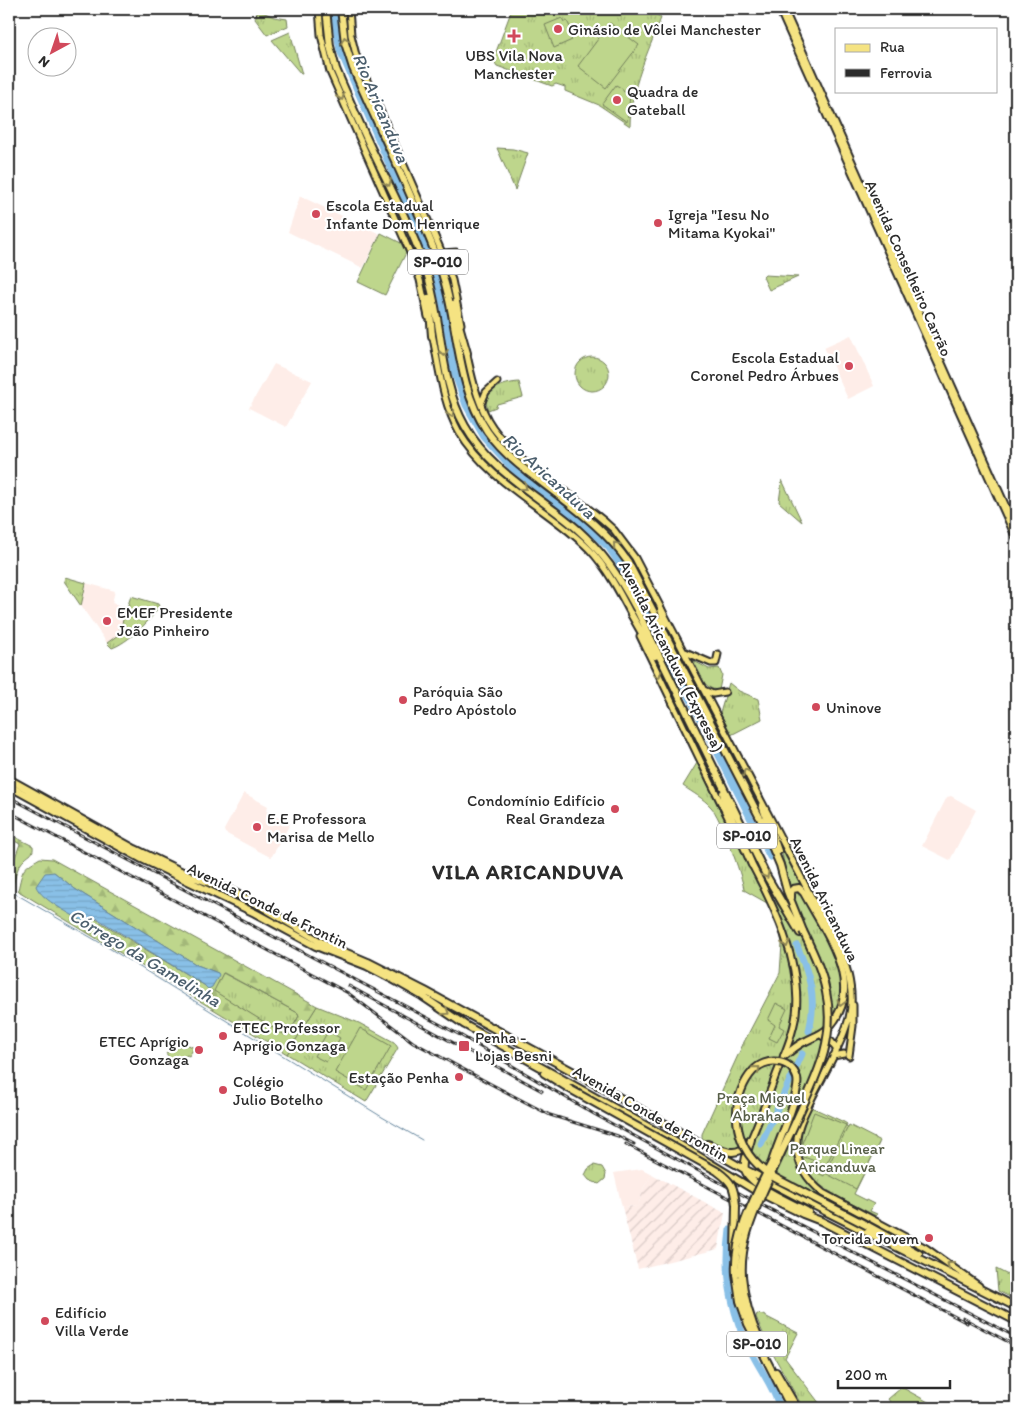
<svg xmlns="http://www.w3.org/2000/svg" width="1025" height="1417" viewBox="0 0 1025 1417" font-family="Itim,sans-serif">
<defs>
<pattern id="industrial-furrows" width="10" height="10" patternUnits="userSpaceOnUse" patternTransform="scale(1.25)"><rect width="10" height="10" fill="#feede8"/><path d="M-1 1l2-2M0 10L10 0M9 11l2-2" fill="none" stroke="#dacbc7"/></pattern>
<pattern id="grass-tufts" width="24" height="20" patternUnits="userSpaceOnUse" patternTransform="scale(1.25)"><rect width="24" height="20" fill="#bed68c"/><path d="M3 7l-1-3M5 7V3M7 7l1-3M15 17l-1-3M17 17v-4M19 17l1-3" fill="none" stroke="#a3b879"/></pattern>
<pattern id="forest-firs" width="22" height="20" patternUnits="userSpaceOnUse" patternTransform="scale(1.25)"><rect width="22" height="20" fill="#bed68c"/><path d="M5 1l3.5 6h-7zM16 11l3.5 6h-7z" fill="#a3b879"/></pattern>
<pattern id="water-rules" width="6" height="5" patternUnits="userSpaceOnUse" patternTransform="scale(1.25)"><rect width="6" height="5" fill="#89c0e7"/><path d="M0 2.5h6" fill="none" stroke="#76a5c6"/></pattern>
</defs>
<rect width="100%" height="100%" fill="#fff"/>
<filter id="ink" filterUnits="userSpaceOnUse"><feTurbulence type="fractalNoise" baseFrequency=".02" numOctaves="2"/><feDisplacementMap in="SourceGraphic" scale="10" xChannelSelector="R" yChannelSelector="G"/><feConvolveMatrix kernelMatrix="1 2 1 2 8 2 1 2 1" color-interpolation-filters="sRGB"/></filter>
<g filter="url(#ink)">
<path fill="#feede8" d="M300,196L380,234L363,268L288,232Z
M851,335L874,386L848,399L824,347Z
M274,364L312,381L286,427L249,408Z
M86,583L115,591L112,603L127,608L118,635L107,643L81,606Z
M244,793L268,806L266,811L290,824L272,856L270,857L225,833L224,830Z
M951,796L976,810L950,860L922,846L947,797Z
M642,1169L652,1174L644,1187L638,1206L622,1207L614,1173Z"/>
<path fill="url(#industrial-furrows)" d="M652,1174L725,1213L718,1249L638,1269L622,1207L638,1206L644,1187Z"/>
<path fill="url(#grass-tufts)" stroke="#74805c" d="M512,9H649L661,18C648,53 630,88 630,126L599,105L565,91V87L556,84L552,86L497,66L493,60Z
M258,10L274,17L287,19L288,26L267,35L255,19Z
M290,32L302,74H301L272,40Z
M497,148L513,149L528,153L515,190Z
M765,275L798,277L769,290L763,277Z
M575 374a17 17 0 1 1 34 0a17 17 0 1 1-34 0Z
M519,382L523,397L497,404L496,407L488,410C480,390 504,383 519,382Z
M782,480L802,522L779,502Z
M65,577L86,583L81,606L64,581Z
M131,596L158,604L159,606C152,620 127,643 112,648L107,643L118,635Z
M692,660L709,669L719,668L722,675L719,690C703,690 699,672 692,660Z
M729,683L739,691L758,699L762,719L731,735L720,713Z
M697,763L767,903L744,890C743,877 720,816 711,807C703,798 693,793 683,786Z
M782,841L803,886L796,884L790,888L779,842Z
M761,884L803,936L817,966L828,1015L829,1051L804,1106L795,1138L805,1177L810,1186L819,1193L871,1221L869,1225L772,1174L734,1149L706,1141L702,1138V1134L744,1042L780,973L782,944L778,919Z
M796,891L803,895L838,965L844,991L833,1016L829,990L823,968L794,904V892Z
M223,973L298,1013L299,1016L289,1034L285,1035L213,991Z
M317,1006L359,1023L394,1042L398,1048L366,1102L287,1054Z
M811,1107L844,1122L847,1124L846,1126L879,1143L854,1194L874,1204L870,1211L877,1214L876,1216C824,1189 778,1175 811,1107Z
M594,1165L602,1167L606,1174L605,1179L599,1184L589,1180L585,1175L588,1169Z
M996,1269L1016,1279V1300L998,1291Z
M757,1314L763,1315L798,1333L785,1358L823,1408H803L769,1347L756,1317Z
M901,1388H903L930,1403L921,1408H894L888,1399Z"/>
<path fill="url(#forest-firs)" stroke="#74805c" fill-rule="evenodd" d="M9,834L33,846C34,854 30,854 25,859C17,866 15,877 13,887L9,886V868H11L20,844L9,838Z
M40,858L52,859L317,1006L287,1054L20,892L18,890C23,869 21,869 40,858ZM54,872L75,889L197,965L218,973L208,989L204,985L94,918ZM223,973H224L298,1013L299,1016L289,1034L285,1035L214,991Z"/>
<path fill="#bed68c" stroke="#74805c" d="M562,18L564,22L567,21L573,33L570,35L572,40L554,48L545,25Z
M610,23L639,45L606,88L578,66Z
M616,85L623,89V91L630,96L627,122L602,104Z
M381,233L401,243L406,253L385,295L358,282Z
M776,1003L787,1009L779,1026L784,1029L777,1042L769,1038L775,1025L768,1020Z
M360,1028L391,1046L366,1090L335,1072Z
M328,1031L340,1038L326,1062L314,1056Z
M185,1043L194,1048L189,1056L187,1055L172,1063L166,1053Z
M814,1112L846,1125L826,1165L801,1156V1146Z
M849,1125L880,1141L856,1189L825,1173L824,1176L809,1169L812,1162L827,1168Z"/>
<path fill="url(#water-rules)" stroke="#63849c" d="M54,872L75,889L197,965L218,973L219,975L212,987L208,989L204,985L98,919L94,918L86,923C73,915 41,900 36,886L45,873Z"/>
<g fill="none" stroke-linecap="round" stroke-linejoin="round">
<path stroke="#63849c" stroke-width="1" d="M9,890L104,945L382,1117L422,1140"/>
<path stroke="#89c0e7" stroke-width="7" d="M333,9L340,50L430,259L442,299L454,371L466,405L484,437L512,468L582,523L609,548L631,581L770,857
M797,946C810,976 817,998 809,1031
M761,1144L802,1054
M730,1230C724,1275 731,1317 754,1357C763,1374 775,1390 780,1408"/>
<defs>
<path id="major" d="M319,9L321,35L330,72L412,257L420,280L428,317
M349,9L351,35L356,55L443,255L452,280L461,324
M779,9L1016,538
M784,9L1016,529
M442,253L456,252
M432,333C439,366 442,402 459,432C490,484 548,508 589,549C607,568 620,593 632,616
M466,350C471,374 476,398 488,420C511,460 568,490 604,521L614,530L635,558L843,958C850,976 854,999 849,1018C841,1046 825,1072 812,1098C806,1111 797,1126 797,1141C795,1163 807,1180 823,1193L926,1248L979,1286
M481,404L486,392L497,382
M640,636L733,828
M683,651L711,663H716L718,654
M704,690L713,694L725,692
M751,863C774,906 802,963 796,1014C793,1035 784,1055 776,1075C768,1097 760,1118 751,1139
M833,1056L844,1054
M849,1056L853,1026V1005"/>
<path id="highway" d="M326,9L330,46L336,69C348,97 360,125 373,152C392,191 413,231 427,273C443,322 439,381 465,426C490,471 538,495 576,528C604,553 618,575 636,608L766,875L800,933
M341,9L345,43L353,68C373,114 395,159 415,206C426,230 437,254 444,280C459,330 457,386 487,431C500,450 518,465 536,478C569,504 604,527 628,562L760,818L780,865L787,891L803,931
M429,298L432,336
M453,304L467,353
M661,609L665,624
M631,614L655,656
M9,779L135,849L193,877L227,889L259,905L321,942L368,962L425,991L594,1083L744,1169L825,1211L1016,1307
M9,786L142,859L255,913L316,946L367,966L392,979L422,996L465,1025L672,1140L756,1191L803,1214L821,1221L1016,1321
M723,793L725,803L752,865
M762,805L778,851
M823,1036L831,1042L837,1049
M784,1056C791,1051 798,1044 806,1041C813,1037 820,1035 826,1030C869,989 825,932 804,893L799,888L793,889L791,892V898
M544,1073L568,1088
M751,1139C749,1148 743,1160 745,1169C747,1185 794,1204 808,1212
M707,1144C721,1149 736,1159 748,1144
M868,1226L919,1254
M735,1253L736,1205
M736,1274L740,1301L748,1324L791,1408
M742,1276C744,1300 750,1320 760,1341
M776,1372L797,1408"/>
</defs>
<use href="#major" stroke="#2b2b2b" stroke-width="9"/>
<use href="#highway" stroke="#2b2b2b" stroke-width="10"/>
<use href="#major" stroke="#f5e382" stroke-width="5"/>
<use href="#highway" stroke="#f5e382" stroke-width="6"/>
<defs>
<path id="rail" d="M9,797L460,1035L594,1114L754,1201L1016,1337
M9,812L348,993L413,1042L489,1083L550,1115L618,1136L634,1144
M349,986L542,1091
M626,1144L967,1323
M963,1318L1016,1346"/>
</defs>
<use href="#rail" stroke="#2b2b2b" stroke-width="3"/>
<use href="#rail" stroke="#fff" stroke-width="1" stroke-dasharray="4" stroke-linecap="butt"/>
<defs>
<path id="highway-bridge" d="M568,1088L717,1171C732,1182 734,1186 736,1205
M772,1162C777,1144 801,1094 797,1078C791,1058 765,1057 753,1071C743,1082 737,1098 737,1113C736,1132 744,1152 758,1165C767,1175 781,1181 793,1187C818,1200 843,1213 868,1226
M736,1274C733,1234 757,1193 774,1158
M742,1276C740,1246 751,1219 763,1192C775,1165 788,1139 800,1112C818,1073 836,1036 826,992C822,970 812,950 803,931"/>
</defs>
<use href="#highway-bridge" stroke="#2b2b2b" stroke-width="10" stroke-linecap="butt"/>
<use href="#highway-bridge" stroke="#f5e382" stroke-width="6"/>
</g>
<defs><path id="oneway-chevron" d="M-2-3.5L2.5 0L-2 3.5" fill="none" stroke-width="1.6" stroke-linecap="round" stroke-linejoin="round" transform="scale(1.25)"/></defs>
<g stroke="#908756">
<use href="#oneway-chevron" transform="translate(345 40) rotate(-102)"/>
<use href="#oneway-chevron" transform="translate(341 97) rotate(68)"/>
<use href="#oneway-chevron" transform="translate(388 183) rotate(64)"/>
<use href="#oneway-chevron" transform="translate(444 353) rotate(80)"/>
<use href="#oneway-chevron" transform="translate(451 414) rotate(69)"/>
<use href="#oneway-chevron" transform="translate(524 487) rotate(38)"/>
<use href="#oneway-chevron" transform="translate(616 545) rotate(-130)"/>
<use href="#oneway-chevron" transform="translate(658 675) rotate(66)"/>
<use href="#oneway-chevron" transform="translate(746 772) rotate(-117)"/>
<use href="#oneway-chevron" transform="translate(766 875) rotate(62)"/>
<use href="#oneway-chevron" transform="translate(786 944) rotate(75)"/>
<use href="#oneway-chevron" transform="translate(841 1003) rotate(106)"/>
<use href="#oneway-chevron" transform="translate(446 1012) rotate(33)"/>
<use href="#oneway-chevron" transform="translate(757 1069) rotate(-41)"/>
<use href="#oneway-chevron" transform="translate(950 1265) rotate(-143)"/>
</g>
</g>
<g fill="#d1495b" stroke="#fff" stroke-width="2">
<circle cx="558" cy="29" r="5"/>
<path d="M511.5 28.5h5v5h5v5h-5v5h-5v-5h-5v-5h5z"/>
<circle cx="617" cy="100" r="5"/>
<circle cx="316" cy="214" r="5"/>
<circle cx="658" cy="223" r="5"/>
<circle cx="849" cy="366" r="5"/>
<circle cx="107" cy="621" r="5"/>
<circle cx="403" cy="700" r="5"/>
<circle cx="816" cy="707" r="5"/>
<circle cx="615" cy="809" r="5"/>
<circle cx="257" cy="827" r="5"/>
<circle cx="223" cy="1036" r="5"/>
<rect x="458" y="1040" width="12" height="12" rx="2.5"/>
<circle cx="199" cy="1050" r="5"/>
<circle cx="459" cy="1077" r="5"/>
<circle cx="223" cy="1090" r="5"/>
<circle cx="929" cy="1238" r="5"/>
<circle cx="45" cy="1321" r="5"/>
</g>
<g text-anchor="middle" stroke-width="4.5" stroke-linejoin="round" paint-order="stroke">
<g fill="#fff" stroke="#6b6b6b" stroke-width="1">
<rect x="408" y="249.5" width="60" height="25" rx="4"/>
<rect x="717" y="823.5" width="60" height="25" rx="4"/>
<rect x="727" y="1331.5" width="60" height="25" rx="4"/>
</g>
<g font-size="15" font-weight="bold" fill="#2b2b2b">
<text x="438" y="267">SP-010</text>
<text x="747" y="841">SP-010</text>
<text x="757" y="1349">SP-010</text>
</g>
<g font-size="16" fill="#2b2b2b" stroke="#fff" text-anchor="start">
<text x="568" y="35">Ginásio de Vôlei Manchester</text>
<text x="514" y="61" text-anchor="middle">UBS Vila Nova<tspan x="514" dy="18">Manchester</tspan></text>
<text x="627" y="97">Quadra de<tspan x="627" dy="18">Gateball</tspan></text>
<text x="326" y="211">Escola Estadual<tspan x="326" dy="18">Infante Dom Henrique</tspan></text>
<text x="668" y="220">Igreja "Iesu No<tspan x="668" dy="18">Mitama Kyokai"</tspan></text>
<text x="839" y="363" text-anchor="end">Escola Estadual<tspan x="839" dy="18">Coronel Pedro Árbues</tspan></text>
<text x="117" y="618">EMEF Presidente<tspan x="117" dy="18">João Pinheiro</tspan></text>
<text x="413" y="697">Paróquia São<tspan x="413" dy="18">Pedro Apóstolo</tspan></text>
<text x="826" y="713">Uninove</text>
<text x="605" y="806" text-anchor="end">Condomínio Edifício<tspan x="605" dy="18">Real Grandeza</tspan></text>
<text x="267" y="824">E.E Professora<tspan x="267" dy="18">Marisa de Mello</tspan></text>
<text x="233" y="1033">ETEC Professor<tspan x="233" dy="18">Aprígio Gonzaga</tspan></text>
<text x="475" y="1043">Penha -<tspan x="475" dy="18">Lojas Besni</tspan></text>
<text x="189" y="1047" text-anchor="end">ETEC Aprígio<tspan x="189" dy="18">Gonzaga</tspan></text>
<text x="449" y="1083" text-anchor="end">Estação Penha</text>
<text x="233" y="1087">Colégio<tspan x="233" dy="18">Julio Botelho</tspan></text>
<text x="919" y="1244" text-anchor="end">Torcida Jovem</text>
<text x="55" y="1318">Edifício<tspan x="55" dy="18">Villa Verde</tspan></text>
</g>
<g font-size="16" fill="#2b2b2b" stroke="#fff">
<text transform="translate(909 268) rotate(66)" y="6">Avenida Conselheiro Carrão</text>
<text transform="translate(672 656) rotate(63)" y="6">Avenida Aricanduva (Expressa)</text>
<text transform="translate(825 899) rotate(64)" y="6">Avenida Aricanduva</text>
<text transform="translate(268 905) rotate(26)" y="6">Avenida Conde de Frontin</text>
<text transform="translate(651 1113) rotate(30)" y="6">Avenida Conde de Frontin</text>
</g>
<g font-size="16" fill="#575e48" stroke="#fff">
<text x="761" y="1103">Praça Miguel<tspan x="761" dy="18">Abrahao</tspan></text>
<text x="837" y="1154">Parque Linear<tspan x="837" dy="18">Aricanduva</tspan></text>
</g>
<g font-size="18" font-style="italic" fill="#4c5f6d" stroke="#fff">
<text transform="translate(381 108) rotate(67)" y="6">Rio Aricanduva</text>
<text transform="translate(549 476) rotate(42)" y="6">Rio Aricanduva</text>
<text transform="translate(145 958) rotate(31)" y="6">Córrego da Gamelinha</text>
</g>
<g font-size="21" font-weight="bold" letter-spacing="1" fill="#2b2b2b" stroke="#fff">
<text x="528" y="879">VILA ARICANDUVA</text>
</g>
</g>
<rect width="1025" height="1417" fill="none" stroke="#fff" stroke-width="30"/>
<rect x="15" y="15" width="995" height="1387" fill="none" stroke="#2b2b2b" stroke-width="2" filter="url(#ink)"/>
<rect x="835" y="28" width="162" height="65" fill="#ffffff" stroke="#aaaaaa"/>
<rect x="845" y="44" width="25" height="8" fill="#f5e382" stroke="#aaaaaa"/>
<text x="880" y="52" font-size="15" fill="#2b2b2b">Rua</text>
<rect x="845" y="69" width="25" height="8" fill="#2b2b2b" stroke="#aaaaaa"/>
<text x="880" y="78" font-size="15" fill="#2b2b2b">Ferrovia</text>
<g transform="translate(52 52) rotate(220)"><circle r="24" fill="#ffffff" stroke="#aaaaaa"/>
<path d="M0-4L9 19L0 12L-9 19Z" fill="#d1495b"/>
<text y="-8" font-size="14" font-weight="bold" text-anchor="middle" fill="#2b2b2b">N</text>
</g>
<path d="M838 1380v8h112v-8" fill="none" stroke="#2b2b2b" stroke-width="2.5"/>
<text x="845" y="1380" font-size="15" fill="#2b2b2b" stroke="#ffffff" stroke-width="4" paint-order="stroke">200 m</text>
</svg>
